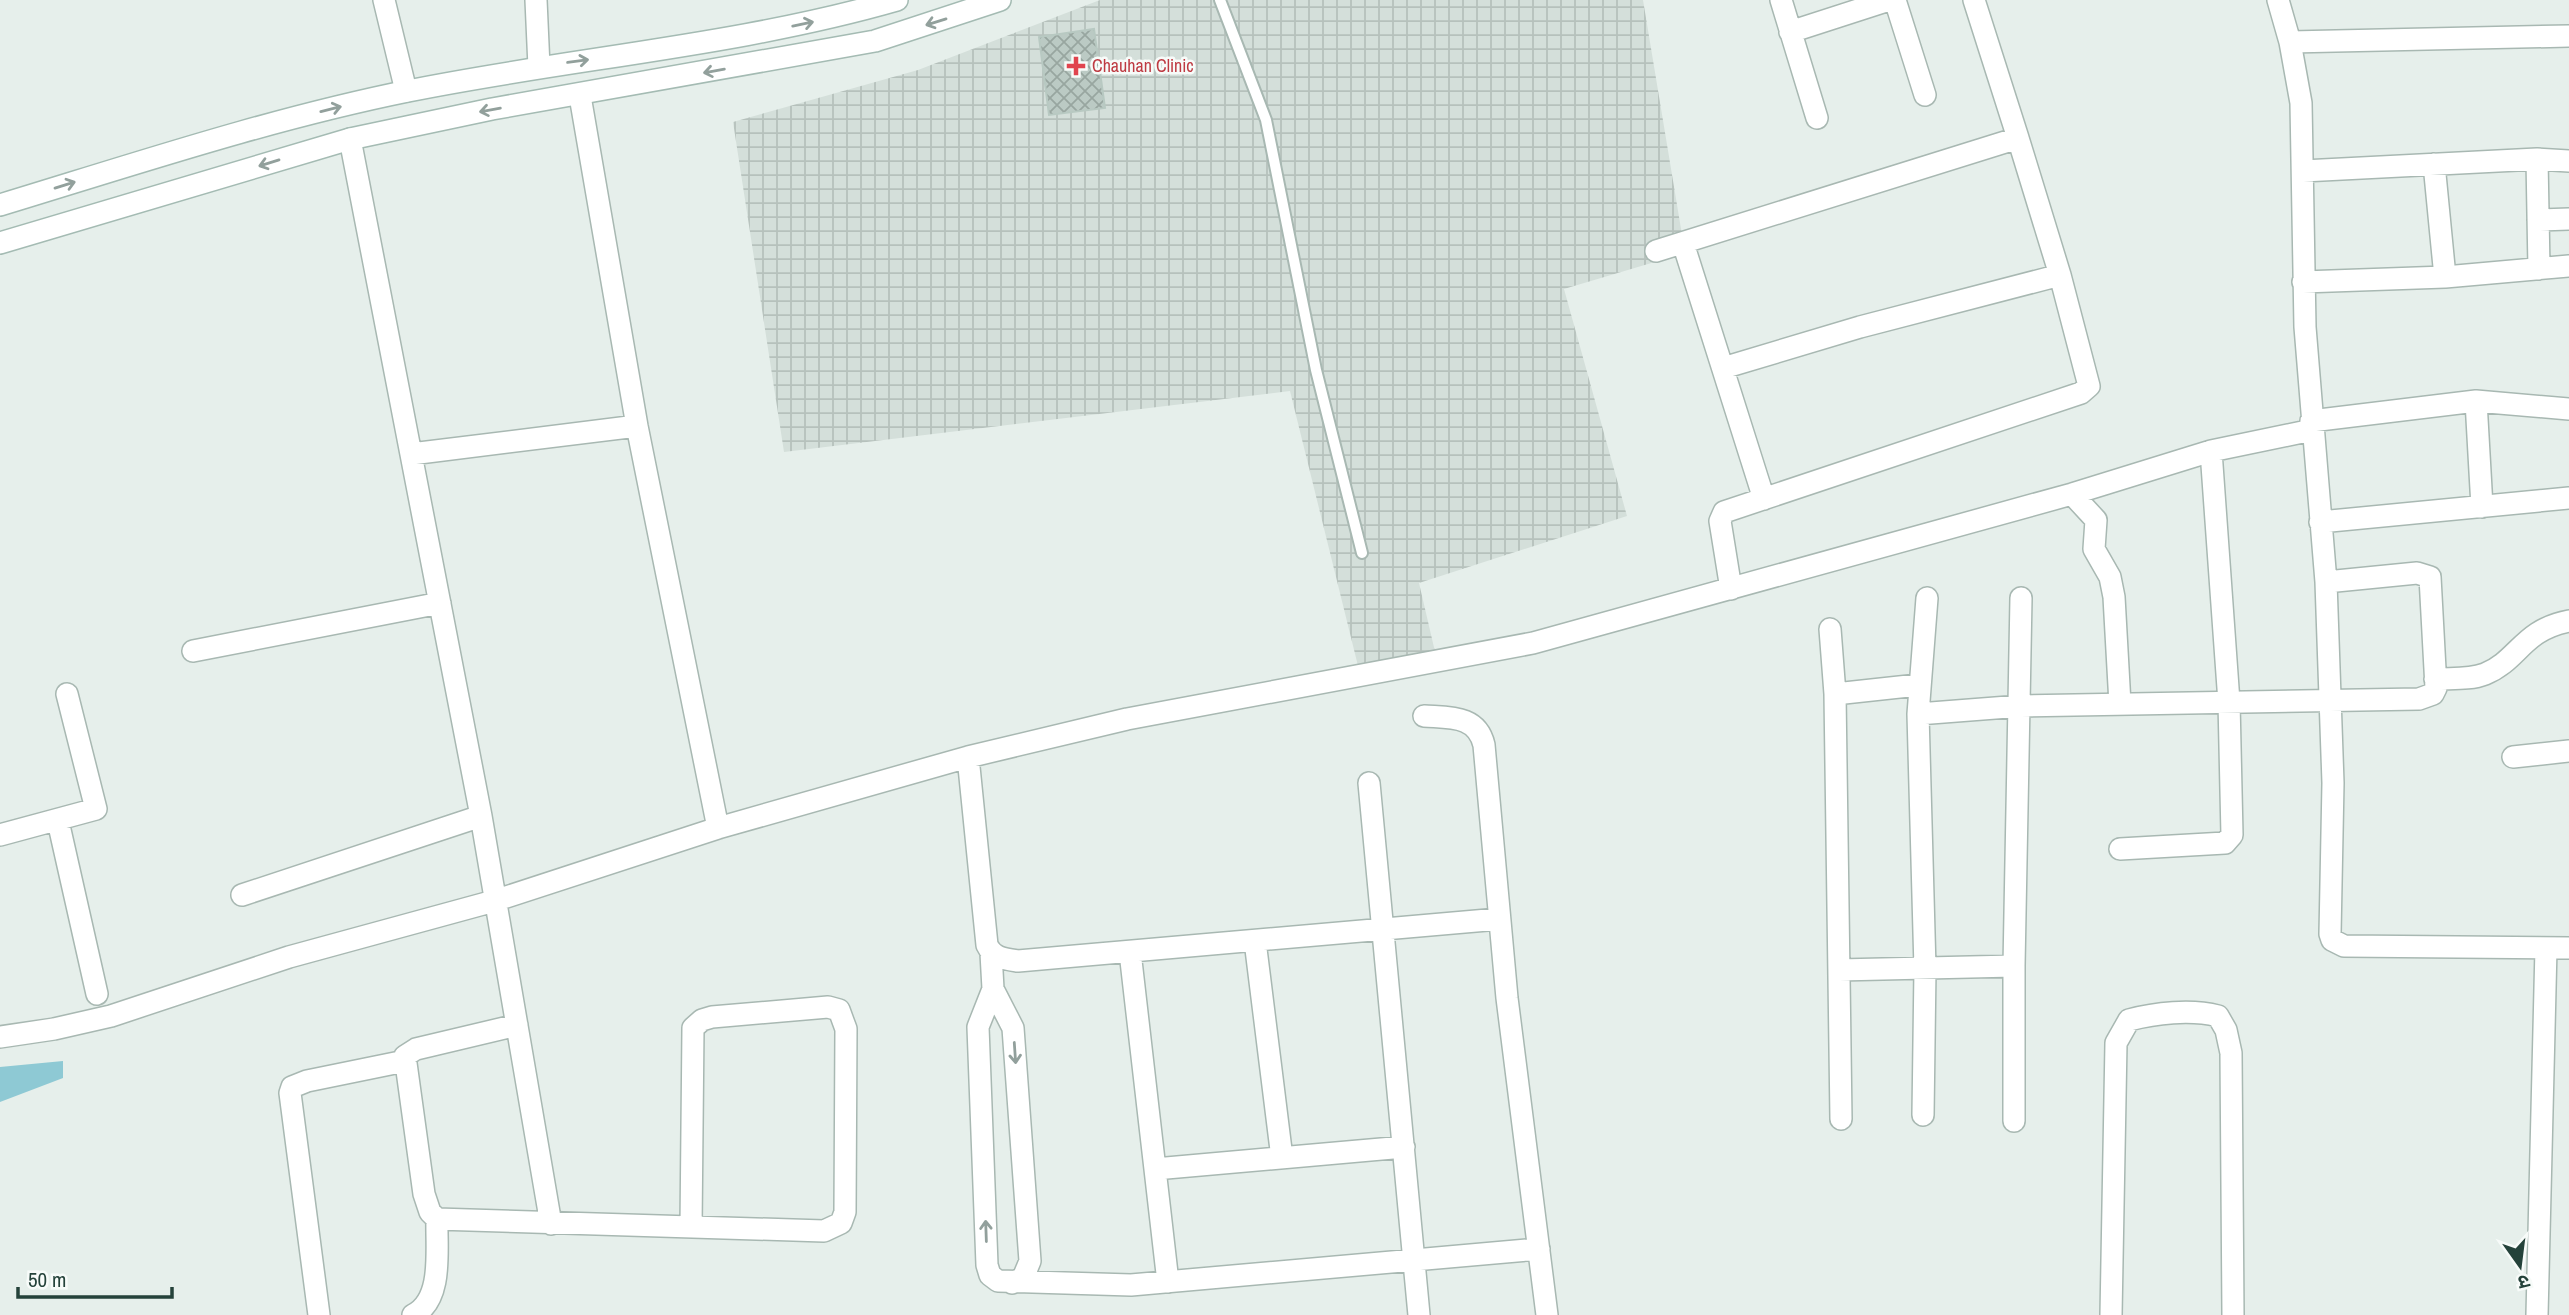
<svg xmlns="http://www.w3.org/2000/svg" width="2569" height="1315" viewBox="0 0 2569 1315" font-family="'Archivo Narrow','Noto Sans Devanagari',sans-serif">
<defs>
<pattern id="industrial-grid" width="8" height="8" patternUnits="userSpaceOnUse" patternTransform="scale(1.75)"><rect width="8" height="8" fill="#d4dfda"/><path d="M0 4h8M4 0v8" fill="none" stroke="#b6c1bc"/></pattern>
<pattern id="building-cross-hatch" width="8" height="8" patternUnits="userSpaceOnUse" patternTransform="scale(1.75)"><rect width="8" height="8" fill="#bbcac4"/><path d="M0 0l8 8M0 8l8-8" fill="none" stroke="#98a6a0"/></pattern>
</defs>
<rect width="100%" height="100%" fill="#e6efeb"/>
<path fill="url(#industrial-grid)" d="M1100,0H1643L1685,253L1564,289L1627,516L1419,583L1436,656L1360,674L1290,391L784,452L733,122L918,70Z"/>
<path fill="#8ec9d4" d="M63,1061V1078L0,1102V1067Z"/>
<path fill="url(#building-cross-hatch)" stroke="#b8c9c2" stroke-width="2" d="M1094,29L1105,108L1049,115L1039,37Z"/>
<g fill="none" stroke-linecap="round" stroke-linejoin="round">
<defs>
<path id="service" d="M1220,0L1266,120L1316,370L1362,553"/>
<path id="minor" d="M384,0L406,91
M536,0L539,67
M1781,0L1817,118
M1895,0L1925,95
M2278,0L2290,42L2301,103L2305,327L2326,582L2333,783L2330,934L2332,940L2344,946L2569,948
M1790,32L1889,0
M2290,42L2569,36
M580,96L637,426L718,828
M350,139L481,816L551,1224
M2537,159L2539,269
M2434,164L2445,277
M2303,171L2537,159L2569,161
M2538,220L2569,219
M1683,243L1764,499
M1656,251L2018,138L1974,0
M2303,282L2445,277L2569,266
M1723,368L1860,327L2060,275
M2476,401L2482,507
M2311,421L2476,401L2569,409
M411,454L637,426
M2072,494L2096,520L2094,549L2110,577L2114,597L2120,704
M2320,522L2569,498
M1731,589L1720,521L1724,512L2081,393L2089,386L2060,275L2018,138
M1830,629L1835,694L1841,1119
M193,651L440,603
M2435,679C2452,678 2470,680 2485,674C2519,660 2522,630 2569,621
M1835,694L1918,685
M1918,714L2021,706L2419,699L2433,694L2436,688L2430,577L2417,573L2326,582
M1424,716C1450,718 1477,715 1484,745L1507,998L1547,1315
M968,757L987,945C993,958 1004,959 1018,961L1499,919
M2513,757L2569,751
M1369,783L1419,1315
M58,821L97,994
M0,835L96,809L67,694
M2120,849L2225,843L2232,835L2229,702L2211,451
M242,895L481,816
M1255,941L1282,1158
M1130,952L1168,1282
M991,953L993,989L1013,1028L1030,1261L1023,1278L1012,1283
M1839,970L2014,966
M993,989L978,1027L987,1265L990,1275L998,1281L1131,1285L1539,1249
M517,1025L416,1049L405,1056L424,1194L430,1212L437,1219L824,1231L841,1223L845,1212L846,1029L839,1010L828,1007L712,1017L702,1020L693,1028L691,1227
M0,1037L54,1029L111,1016L289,957L494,901L718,828L968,757L1127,719L1533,643L2072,494L2211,451L2312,430
M1923,1115L1925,969L1918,714L1927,598
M2014,1121V966L2021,598
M1155,1169L1404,1147
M319,1315L290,1093L292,1087L307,1081L405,1061
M413,1315C444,1300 436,1248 437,1219
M2111,1315L2116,1043L2129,1020C2155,1013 2191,1009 2218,1016L2226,1030L2231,1053L2233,1315
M2537,1315L2546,948"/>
<path id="secondary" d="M0,205C135,164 270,119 408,91C571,58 737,46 897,0
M0,243L350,139L492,109L875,41L1000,0"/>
</defs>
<use href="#service" stroke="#a8b8b2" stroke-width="14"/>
<use href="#minor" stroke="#a8b8b2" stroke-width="24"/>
<use href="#secondary" stroke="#a4bbb3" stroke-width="24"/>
<use href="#service" stroke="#fff" stroke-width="10"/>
<use href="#minor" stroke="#fff" stroke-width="21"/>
<use href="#secondary" stroke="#fff" stroke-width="21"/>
</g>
<defs><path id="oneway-shaft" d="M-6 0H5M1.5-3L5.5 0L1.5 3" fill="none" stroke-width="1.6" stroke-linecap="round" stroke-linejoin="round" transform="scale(1.75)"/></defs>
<g stroke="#92a09c">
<use href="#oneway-shaft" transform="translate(936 22) rotate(163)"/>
<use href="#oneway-shaft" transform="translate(803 24) rotate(-12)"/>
<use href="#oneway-shaft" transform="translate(578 61) rotate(-8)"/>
<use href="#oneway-shaft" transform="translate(714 71) rotate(170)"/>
<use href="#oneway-shaft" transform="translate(331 109) rotate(-14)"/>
<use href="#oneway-shaft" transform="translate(490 110) rotate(170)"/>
<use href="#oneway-shaft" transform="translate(269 163) rotate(163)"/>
<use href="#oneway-shaft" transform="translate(65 185) rotate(-17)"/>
<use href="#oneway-shaft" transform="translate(1015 1053) rotate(86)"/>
<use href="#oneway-shaft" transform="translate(986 1231) rotate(-92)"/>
</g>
<path fill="#e0444e" stroke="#f7fbf9" stroke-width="2.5" d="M1072.5 55.5h7v7h7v7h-7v7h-7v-7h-7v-7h7z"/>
<g text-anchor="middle" stroke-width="5" stroke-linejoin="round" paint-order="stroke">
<g font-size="18" fill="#be3a42" stroke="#f7fbf9" text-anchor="start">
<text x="1092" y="72">Chauhan Clinic</text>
</g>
</g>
<g transform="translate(2520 1266) rotate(166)" stroke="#f7fbf9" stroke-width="5" paint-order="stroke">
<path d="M0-5L12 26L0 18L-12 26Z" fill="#24423a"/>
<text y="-10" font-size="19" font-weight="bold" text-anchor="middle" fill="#24423a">उ</text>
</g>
<path d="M18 1287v10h154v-10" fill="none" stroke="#24423a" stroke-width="3.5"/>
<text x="28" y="1287" font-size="21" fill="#24423a" stroke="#f7fbf9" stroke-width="5" paint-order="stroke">50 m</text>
</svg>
